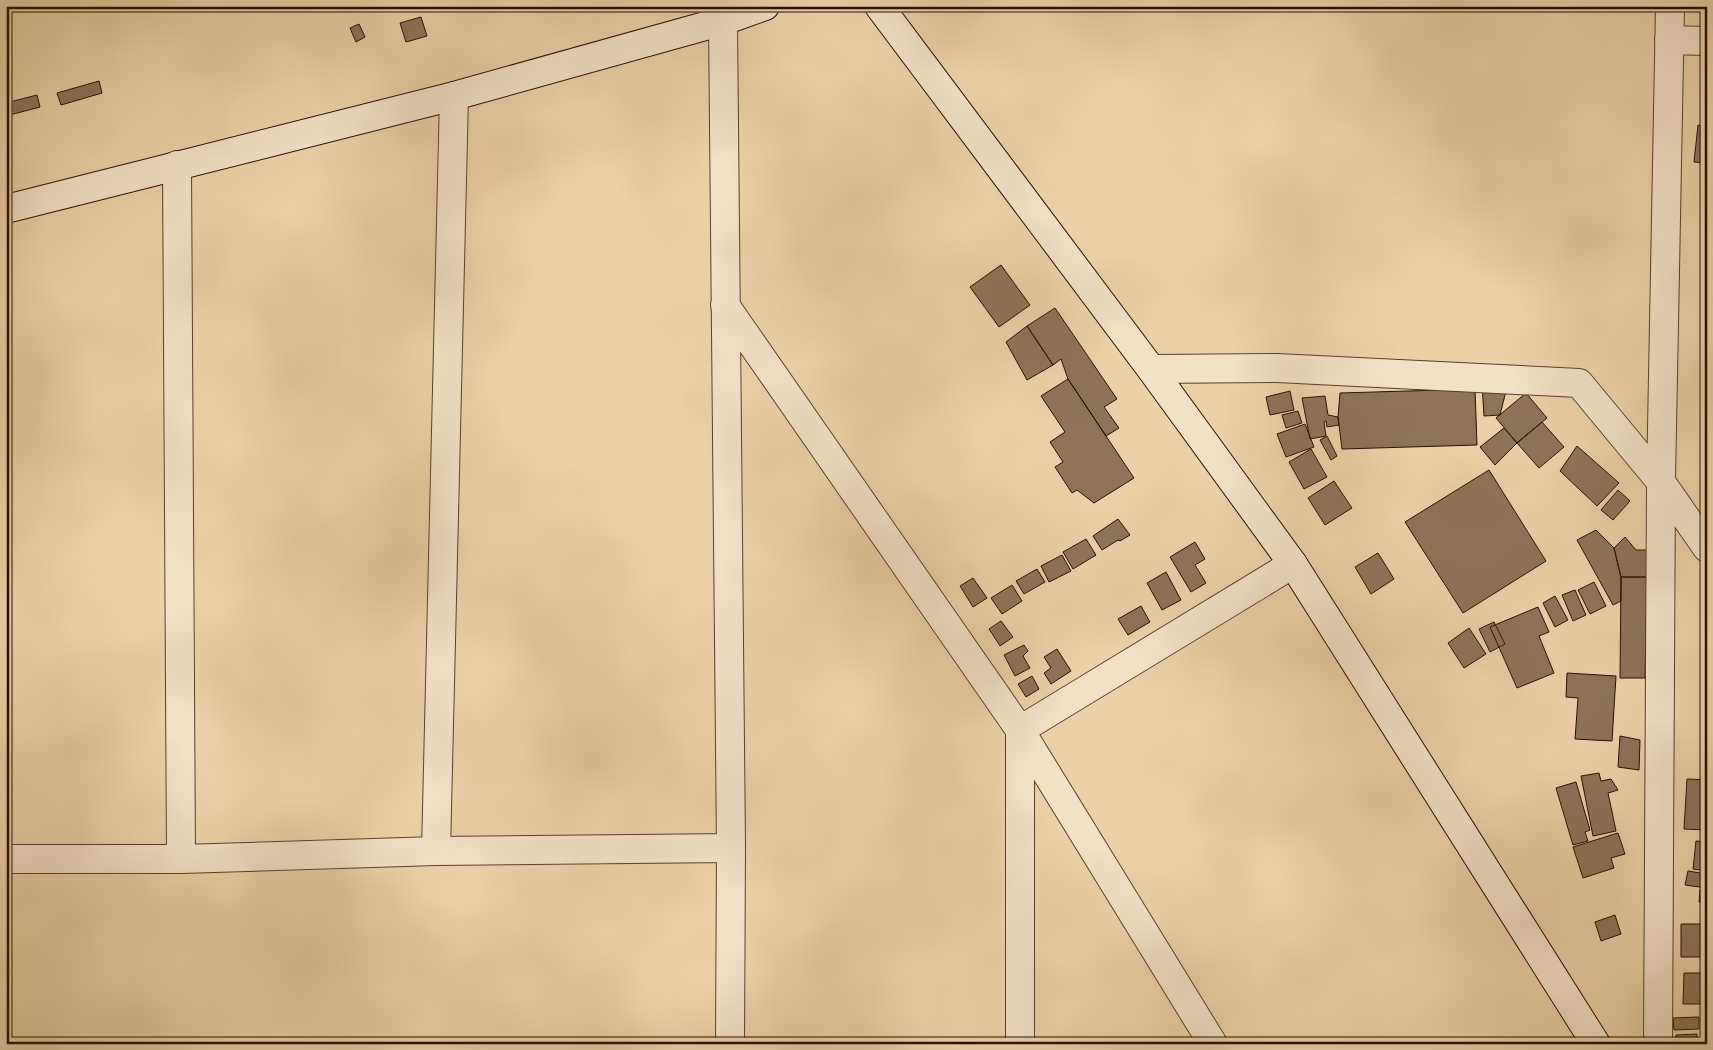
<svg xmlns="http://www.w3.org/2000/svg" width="1713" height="1050" viewBox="0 0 1713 1050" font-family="'Sorts Mill Goudy',serif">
<rect width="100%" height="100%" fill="#ecd1a8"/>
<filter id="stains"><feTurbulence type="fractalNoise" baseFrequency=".004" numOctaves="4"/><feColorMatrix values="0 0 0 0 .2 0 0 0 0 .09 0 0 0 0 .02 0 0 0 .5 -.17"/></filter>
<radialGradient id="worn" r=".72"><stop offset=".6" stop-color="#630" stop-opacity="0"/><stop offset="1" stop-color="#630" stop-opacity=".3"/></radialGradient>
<path fill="#8d7457" stroke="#261000" d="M421,17L427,36L406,42L400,23Z
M359,24L365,37L356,42L350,28Z
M99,81L102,93L61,105L57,93Z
M37,95L40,107L6,116V103Z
M1698,125L1707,127V163L1694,162Z
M1001,265L1030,305L999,327L970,287Z
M1055,308L1117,399L1104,407L1119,428L1106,436L1068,379L1061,359L1053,365L1027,326Z
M1027,326L1053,365L1027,380L1006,342Z
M1068,379L1134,478L1094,503L1077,490L1072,493L1055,467L1063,462L1050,442L1065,432L1041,396Z
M1482,384L1506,391L1500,415L1484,416Z
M1475,389L1477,445L1342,449L1338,417L1340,393Z
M1290,391L1294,410L1270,415L1266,397Z
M1526,393L1547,418L1517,443L1496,418Z
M1325,396L1328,415L1338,417L1339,425L1327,427L1326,421L1324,422L1326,436L1310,439L1302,398Z
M1298,411L1302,423L1286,428L1282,415Z
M1542,422L1564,447L1539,468L1517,443Z
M1305,424L1314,447L1286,457L1277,434Z
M1504,428L1517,443L1495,465L1480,447Z
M1327,436L1337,456L1331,460L1320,440Z
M1577,446L1619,483L1597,506L1560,471Z
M1311,449L1327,477L1304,489L1289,462Z
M1489,470L1546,561L1463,613L1405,522Z
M1334,481L1352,508L1325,525L1308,498Z
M1618,490L1630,501L1613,520L1601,510Z
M1118,519L1130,535L1120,541L1118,540L1102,550L1093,536Z
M1596,530L1614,548L1621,577V601L1613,605L1577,540Z
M1625,537L1636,550H1648L1647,577H1621L1614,548Z
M1086,539L1096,555L1073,569L1063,552Z
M1195,542L1205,559L1195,565L1206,583L1191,592L1170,557Z
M1378,553L1394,579L1371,594L1355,567Z
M1062,555L1071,571L1049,582L1041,566Z
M1037,569L1045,582L1024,594L1016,581Z
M1166,572L1181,600L1162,610L1147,583Z
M1621,577H1647L1645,678H1620Z
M973,578L987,598L973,607L960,586Z
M1594,582L1606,606L1590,614L1578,590Z
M1012,585L1022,601L1002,614L991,598Z
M1575,590L1586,615L1573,621L1562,595Z
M1555,596L1568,620L1555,627L1543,603Z
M1141,606L1150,622L1128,635L1118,619Z
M1538,607L1549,632L1539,636L1554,673L1517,688L1490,627Z
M1001,621L1013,637L1000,646L989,629Z
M1494,622L1505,644L1490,652L1479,629Z
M1469,628L1486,654L1464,668L1448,643Z
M1024,645L1028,651L1023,656L1030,668L1015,676L1004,655Z
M1057,649L1071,671L1051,684L1044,673L1051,668L1044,657Z
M1567,673L1616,676L1612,741L1575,739L1578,698L1566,697Z
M1032,676L1039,689L1026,697L1018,684Z
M1620,736L1640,740L1639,770L1618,767Z
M1599,773L1601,781L1611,779L1618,790L1608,793L1616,831L1593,836L1581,776Z
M1687,779L1707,780V830L1684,829Z
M1576,782L1590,830L1585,832L1588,841L1573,845L1556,788Z
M1618,833L1625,854L1611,858L1614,868L1583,878L1573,847Z
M1696,841L1707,842V871L1693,869Z
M1688,871L1707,874V888L1685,885Z
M1700,890L1707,891V903L1699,902Z
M1615,915L1621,934L1601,941L1595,922Z
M1681,924H1707V957H1681Z
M1684,973H1707V1004H1683Z
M1699,1017V1029L1674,1030L1673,1018Z
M1697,1034V1044H1676V1035Z"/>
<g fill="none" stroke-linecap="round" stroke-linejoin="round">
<defs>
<path id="street" d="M723,21L731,848L730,1044
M1669,40L1707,41
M177,165L181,859
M725,305L1020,730L1213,1044
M1151,369L1277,368L1579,383L1661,482L1707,548
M436,851L454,96
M6,859H181L436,851L731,848
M1020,1044V730L1293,564
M1658,1044L1661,482L1670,6"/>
<path id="secondary" d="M879,6L1151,369L1293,564L1596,1044
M6,209L454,96L723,21L765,6"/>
</defs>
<use href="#street" stroke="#58402a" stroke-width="30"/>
<use href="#secondary" stroke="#261000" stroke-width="30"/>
<use href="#street" stroke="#f3e1c6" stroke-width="28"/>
<use href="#secondary" stroke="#f3e1c6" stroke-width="28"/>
</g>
<rect width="1713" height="1050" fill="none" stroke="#ecd1a8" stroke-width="25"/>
<rect x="8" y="8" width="1698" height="1035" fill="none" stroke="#261000" stroke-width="2.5"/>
<rect x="12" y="12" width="1688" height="1025" fill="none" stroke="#261000"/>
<rect width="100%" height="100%" filter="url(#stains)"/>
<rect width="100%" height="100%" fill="url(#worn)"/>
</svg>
